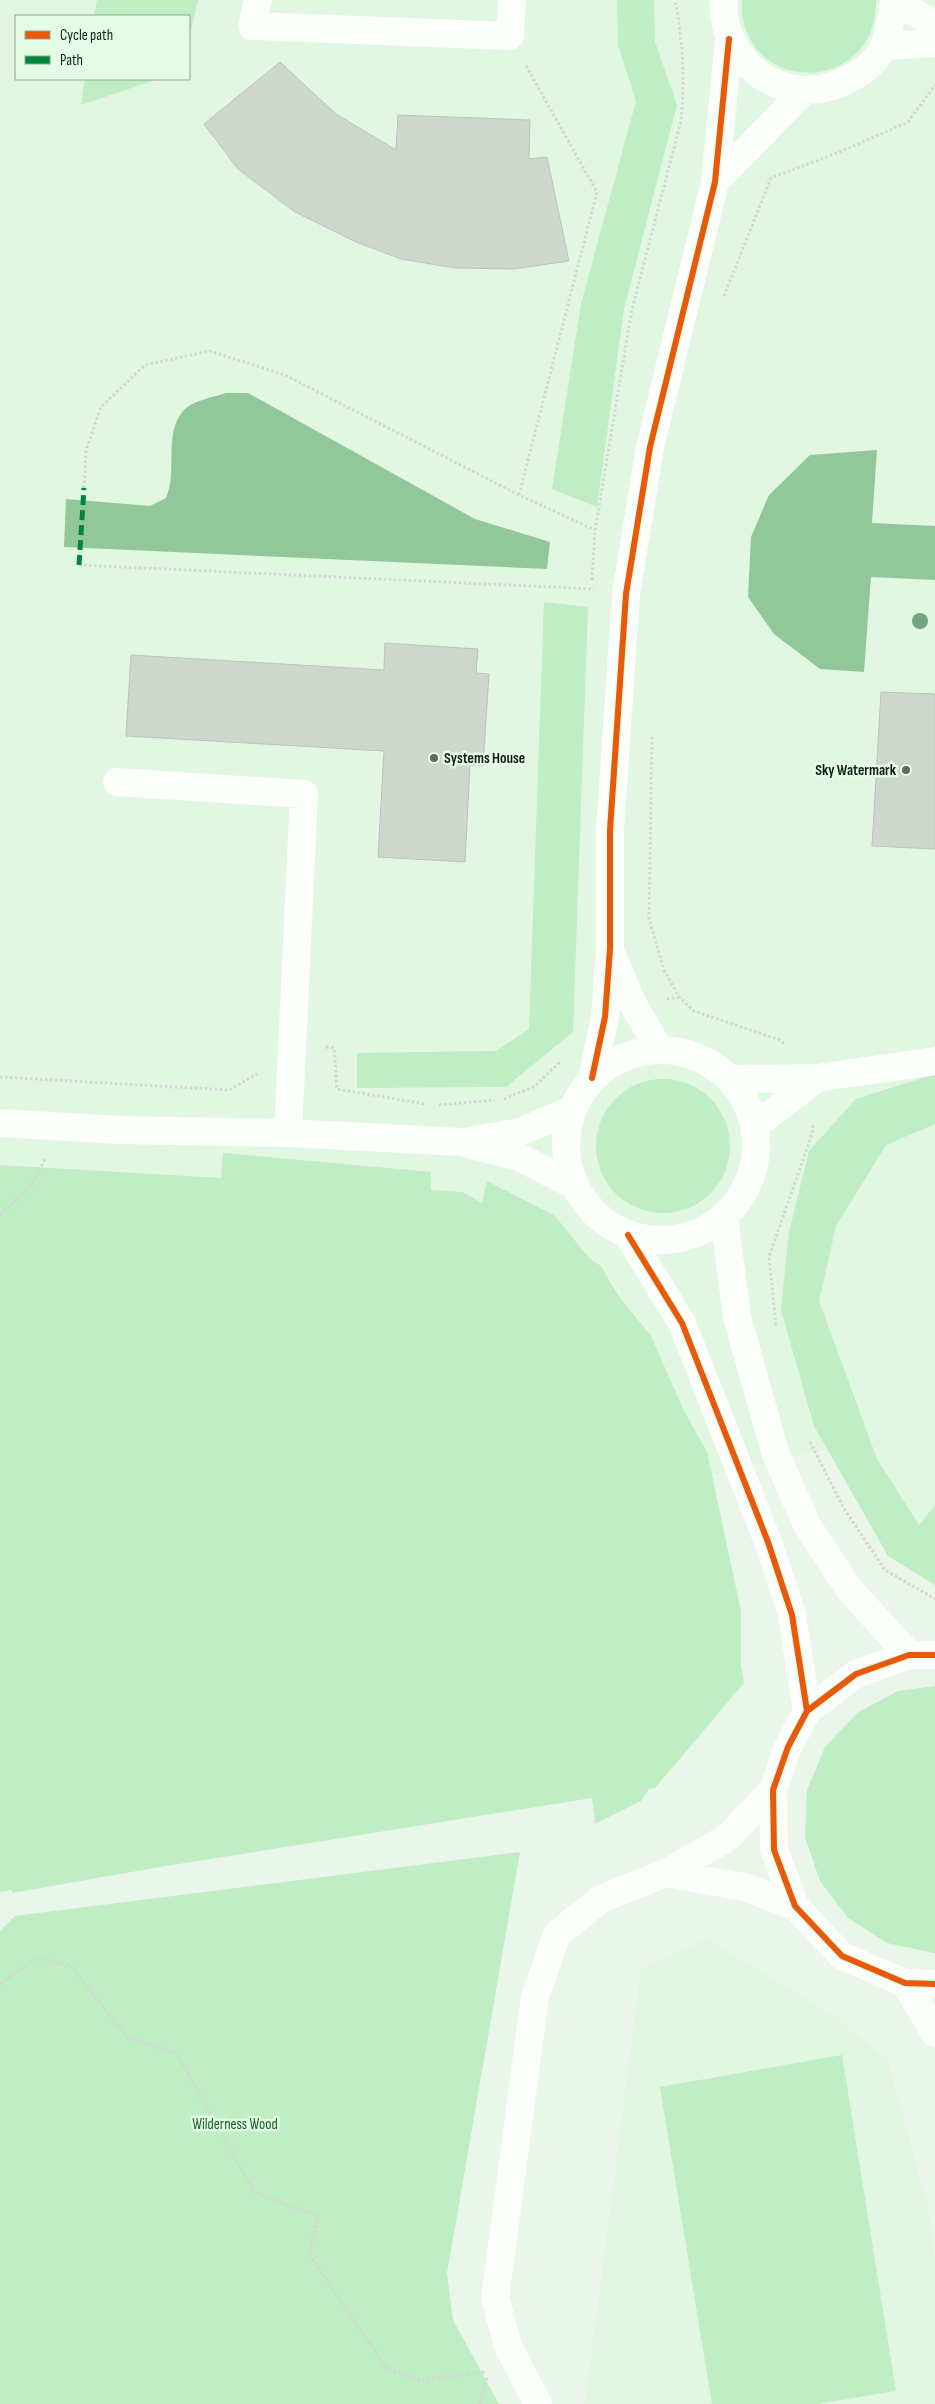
<svg xmlns="http://www.w3.org/2000/svg" width="935" height="2404" viewBox="0 0 935 2404" font-family="'Sofia Sans Condensed',sans-serif">
<rect width="100%" height="100%" fill="#eaf6ea"/>
<path fill="#e1f7e2" fill-rule="evenodd" d="M0,0H935V1544L851,1444L712,1475L651,1336L601,1266L462,1192L0,1165ZM16,16H189V79H16Z
M707,1939L836,2017L888,2061L929,2211L935,2262V2404H585L641,1968Z"/>
<path fill="#bfedc4" d="M97,0H198L189,41V16H94Z
M617,0H654L655,42L677,105L624,309L597,507L552,489L581,304L636,101L618,45Z
M742,0H876C878,88 759,98 743,19C741,13 742,6 742,0Z
M85,79H158L81,105Z
M544,602L588,607L573,1032L506,1087L357,1088V1053L496,1051L529,1029Z
M935,1074V1124L886,1145L836,1226L819,1301L877,1459L919,1525L935,1505V1585L888,1556L814,1426L781,1310L789,1232L809,1151L856,1099Z
M596 1146a67 67 0 1 1 134 0a67 67 0 1 1-134 0Z
M223,1153L431,1172V1190L462,1192L482,1203L487,1181L555,1216L590,1259L601,1266L618,1295L651,1336L684,1411L707,1452L741,1611V1666L744,1683L655,1788L649,1789L641,1801L595,1824L592,1798L160,1867L12,1893V1890L0,1892V1165L221,1178Z
M935,1686V1953H933L887,1943L848,1918L820,1881L805,1837L807,1790L825,1747L857,1713L898,1691Z
M520,1852L447,2273L453,2320L499,2404H0V1931L15,1916Z
M842,2055L896,2391L818,2404H712L660,2087Z"/>
<path fill="#92c899" d="M226,393H248L475,519L550,542L547,569L64,547L66,499L150,506L166,498C178,471 163,435 183,411C193,400 214,397 226,393Z
M877,450L872,523L935,526V580L871,577L864,672L820,669L774,634L748,597L751,537L769,495L810,455Z"/>
<path fill="#cdd7cd" stroke="#bac4ba" d="M280,62L336,114L396,150L398,115L530,120L529,159L547,157L569,261L513,269L456,268L401,259L356,242L295,212L238,169L204,124Z
M385,643L478,649L476,673L489,674L483,766L470,765L465,862L378,857L384,751L126,736L131,655L384,670Z
M881,692L935,694V849L872,846Z"/>
<g fill="none" stroke-linecap="round" stroke-linejoin="round">
<path stroke="#d3d7d3" stroke-width="3" stroke-dasharray="2.5 2.5" stroke-linecap="butt" d="M724,296L771,178L842,151L908,122L935,85
M84,488L86,451L101,407L145,365L210,351L285,375L519,495L595,530
M519,495L597,192L525,64
M79,565L594,589
M592,580L595,530L632,309L681,121C685,81 683,39 675,0
M652,737L649,919L664,970L679,997L694,1011L780,1040L784,1044
M667,999L679,997
M326,1047L334,1048L337,1089L425,1104
M0,1077L229,1090L257,1074
M504,1099L535,1086L560,1062
M439,1105L495,1100
M0,1215L32,1185L45,1159
M776,1325L769,1257L812,1134L813,1125
M810,1442L843,1507L885,1570L935,1599
M0,1984L36,1958L70,1965L127,2037L177,2054L254,2192L318,2216L309,2254L387,2369L422,2380L485,2372
M480,2404L487,2378"/>
<path stroke="#fcfefc" stroke-width="28" d="M258,0L252,26L510,36L512,0
M724,0C722,15 727,34 735,47C761,91 810,101 853,77C865,71 879,57 885,45C887,38 888,30 890,22C892,15 894,7 894,0
M895,2L935,24
M884,46L935,43
M715,182L804,91
M117,782L304,794L288,1133
M612,955L633,1004L659,1049
M566 1145a95 95 0 1 1 190 0a95 95 0 1 1-190 0Z
M592,1078L605,1017L610,949V830L626,594L650,447L715,182L729,39
M731,1079L817,1078L935,1061
M0,1123L119,1130L288,1133L461,1142L519,1157L574,1185
M755,1126L817,1078
M470,1141L520,1132L571,1110
M724,1217L737,1317L775,1452L807,1525L849,1589L909,1655
M628,1235L682,1323L768,1542L792,1615L807,1711
M935,1655H909L856,1674L807,1711L788,1747L773,1790L774,1850L795,1906L842,1956L905,1983L935,1984
M666,1873L744,1887L795,1906
M905,1983L935,2033
M538,2404L508,2346L495,2298L535,1997L557,1934L601,1899L666,1873L727,1838L773,1790"/>
<path stroke="#00873e" stroke-width="5" stroke-dasharray="10 5" stroke-linecap="butt" d="M79,565L84,488"/>
<defs>
<path id="cycleway" d="M592,1078L605,1017L610,949V830L626,594L650,447L715,182L729,39
M628,1235L682,1323L768,1542L792,1615L807,1711
M935,1655H909L856,1674L807,1711L788,1747L773,1790L774,1850L795,1906L842,1956L905,1983L935,1984"/>
</defs>
<use href="#cycleway" stroke="#e4fce5" stroke-width="9"/>
<use href="#cycleway" stroke="#e8590c" stroke-width="6"/>
</g>
<circle fill="#73a47e" cx="920" cy="621" r="8"/>
<g fill="#5f6960" stroke="#e4fce5" stroke-width="2">
<circle cx="434" cy="758" r="5"/>
<circle cx="906" cy="770" r="5"/>
</g>
<g text-anchor="middle" stroke-width="5" stroke-linejoin="round" paint-order="stroke">
<g font-size="15" font-weight="bold" fill="#141d15" stroke="#e4fce5" text-anchor="start">
<text x="444" y="763">Systems House</text>
<text x="896" y="775" text-anchor="end">Sky Watermark</text>
</g>
<g font-size="15" fill="#126126" stroke="#e4fce5">
<text x="235" y="2129">Wilderness Wood</text>
</g>
</g>
<rect x="15" y="15" width="175" height="65" fill="#e4fce5" stroke="#91a392"/>
<rect x="25" y="31" width="25" height="8" fill="#e8590c" stroke="#91a392"/>
<text x="60" y="40" font-size="15" fill="#141d15">Cycle path</text>
<rect x="25" y="56" width="25" height="8" fill="#00873e" stroke="#91a392"/>
<text x="60" y="65" font-size="15" fill="#141d15">Path</text>
</svg>
